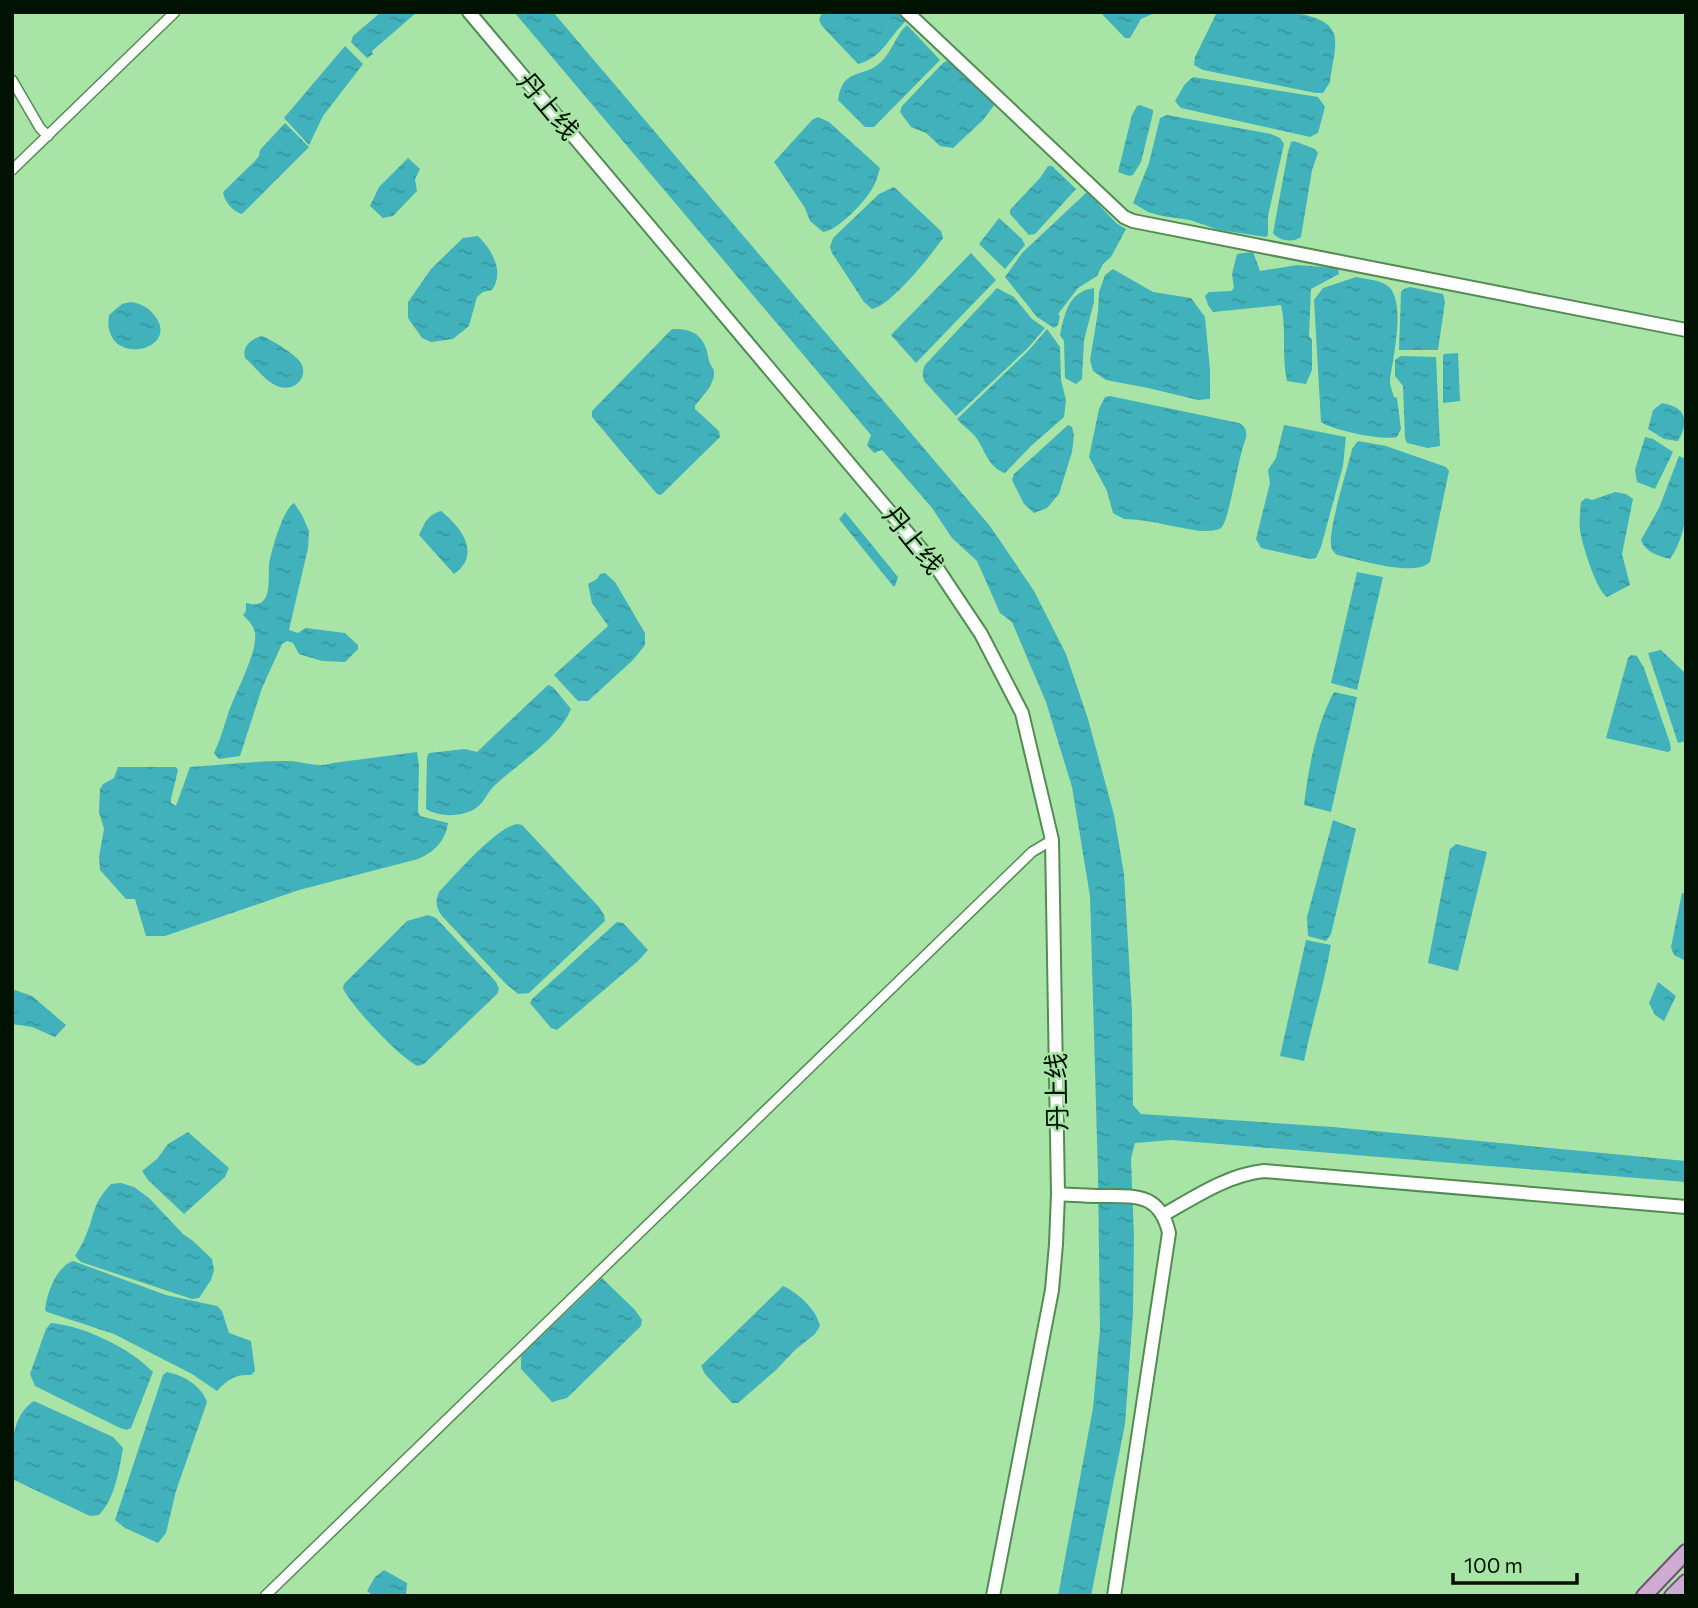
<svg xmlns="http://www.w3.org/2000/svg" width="1698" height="1608" viewBox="0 0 1698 1608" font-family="Commissioner,'Noto Sans SC',sans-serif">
<defs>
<pattern id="water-ripples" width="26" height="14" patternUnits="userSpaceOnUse" patternTransform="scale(1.75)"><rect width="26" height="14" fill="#41b1bb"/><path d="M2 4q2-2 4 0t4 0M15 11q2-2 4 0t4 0" fill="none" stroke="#37979f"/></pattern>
</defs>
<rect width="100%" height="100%" fill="#a8e4a6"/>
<path fill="url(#water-ripples)" d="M381,12H417L372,51L373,54L367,58L351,42L353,36Z
M514,12H553L990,526L1034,591L1066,654L1088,719L1114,815L1124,874L1132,1012L1133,1105L1141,1114L1333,1127L1686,1161V1182L1171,1140L1135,1143L1131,1159L1134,1236L1133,1313L1125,1424L1091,1596H1058L1093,1408L1100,1330L1098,1174L1090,896L1072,787L1046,702L1012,622L1000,613L977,561L952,538L932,508L882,450L874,453L867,445L871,435Z
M822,12H897L906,21C889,36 883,58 858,64L822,26L819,20Z
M1100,12H1157L1141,19L1130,38H1125Z
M1217,12C1243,12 1325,4 1334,34C1338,47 1331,68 1330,82L1323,93H1316L1203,70L1194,65L1195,57Z
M907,25L940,60L874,127H865L838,100C843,66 864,79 881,62C892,52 895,36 907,25Z
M345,46L363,64L323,116L309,145L284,118Z
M949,60L995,104L983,120L953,148L940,146L926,133L911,127L900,112L902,106L943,63Z
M1193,77L1318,97L1325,107L1318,133L1310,137L1181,108L1175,101L1185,84Z
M1140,105L1153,110V113L1141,162L1133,175L1129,176L1118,172L1132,115L1137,106Z
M1167,115L1271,134L1280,138L1284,144L1268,216V235L1266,237L1219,230L1190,220L1162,216L1148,212L1133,203L1149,163L1160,118Z
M818,117L829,122L880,168C878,175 876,183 872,189C864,203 838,230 823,232L810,221L805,208L774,162L812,120Z
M285,123L309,147L242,214C233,212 224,201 223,192L255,161L259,156L260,150Z
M1294,141L1315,149L1318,153L1312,170L1301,237C1293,243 1279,241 1273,233L1288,152L1291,142Z
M408,158L420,169L415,179L417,191L393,216L383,218L370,206L379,187Z
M1048,166H1052L1076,189L1035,234L1029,235L1010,214V210L1040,178Z
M894,187L941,231L943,238C931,255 892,305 872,309L864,302L832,253L830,247L833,238L879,194Z
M1087,192L1116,223L1126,229L1111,257L1103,264L1097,276L1078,288L1058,314L1060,316L1058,325L1054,328L1037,317L1005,277L1022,253Z
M999,218L1022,239L1025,245L1005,269L979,244Z
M478,236C492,250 505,272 492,290L483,292L477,297L469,326L453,339L431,342L422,338L408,318V302L431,269L463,238Z
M1253,252L1260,271L1297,265L1338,268L1339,274L1311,289L1309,336L1312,340V370L1306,384L1287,381C1281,356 1287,330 1281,305L1213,312L1208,305L1205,296L1209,292L1231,291L1234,288L1232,274L1237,254Z
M971,253L996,280L916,363L891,335Z
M1113,269L1153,292L1191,298L1205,317L1210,370V399L1198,400L1148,388L1106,380L1093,371L1090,360L1098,312L1099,292L1105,275Z
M1356,277C1366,279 1380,280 1388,286C1407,302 1392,360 1390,381C1390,386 1393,393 1394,397L1397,398L1401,429L1397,437C1383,441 1332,430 1321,422L1314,300L1323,288Z
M1410,287L1443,294L1445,302L1438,350H1399L1401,292L1404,289Z
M997,288L1014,297L1032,319L1045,328L1028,348L956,416L925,382C922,376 922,372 925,365Z
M1094,288V302L1084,340L1082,379L1076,384L1065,378L1064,341L1060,335C1065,313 1068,292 1094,288Z
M131,302C142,304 148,307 155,316C182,351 101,369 109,315L122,304Z
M672,329C697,328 706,339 709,361C710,365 714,368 714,372C715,384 702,397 695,406V409L719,431L720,437L661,495L657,494L592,417V411Z
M1047,329L1060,347L1061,380L1066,400L1064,417L1031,446L1005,473C987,467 985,448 974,435C968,429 962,425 957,419L1029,350Z
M262,336C272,340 299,356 302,365C308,380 292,391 280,387C265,382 257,368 245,358C242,346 251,339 262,336Z
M1458,353L1460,401L1443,403V356L1444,354Z
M1401,356L1436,357L1440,446L1428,448L1407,443L1405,438L1403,386L1395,376V360Z
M1110,396L1239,423C1246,427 1247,431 1246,438C1239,453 1229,522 1221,528C1217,531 1206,531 1200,531C1175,528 1150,519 1124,519L1113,513L1107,491L1089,457L1099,409L1105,397Z
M1662,403C1686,407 1690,421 1678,441L1664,439L1648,429L1653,410Z
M1068,425L1072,427L1074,435L1072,452L1059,494L1047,508L1034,513L1024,504L1012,480L1014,474Z
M1284,425L1346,437L1343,466L1321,547L1316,558L1310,559L1261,548L1256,539L1270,483L1268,470L1276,458Z
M1645,437L1653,439L1673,452L1655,489L1637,482L1635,470Z
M1358,441L1386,446L1446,467L1449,471L1430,562C1414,578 1358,559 1337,555C1333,551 1332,551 1331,545C1329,526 1347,471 1352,449Z
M1679,456L1686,459C1686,494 1691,529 1670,559C1658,556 1645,552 1641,540L1659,508Z
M1615,492L1626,494L1633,499L1622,554L1630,585L1607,597C1596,590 1582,544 1580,530C1579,521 1580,511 1581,502L1586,498L1592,500Z
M294,503L302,515L309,531L308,548L289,630L298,633L306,628L345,633L358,645V649L345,662L322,661L299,654L293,643L287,641L282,644L262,688L240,756L219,759L214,753C220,741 223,729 227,717C233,696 258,654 255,633C254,626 248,620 243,615L246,611V603C273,611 268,582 269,565C271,551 283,509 294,503Z
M441,511C461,527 482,554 454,574L419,535C425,523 427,515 441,511Z
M845,512L898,577L895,586H893L839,519Z
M1357,572L1383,577L1357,690L1331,683Z
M605,573L615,582L645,633V645L633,660L588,701H578L554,675L608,626L592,603L588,584L597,579L600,574Z
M1661,650L1686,674V741L1678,743L1648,653Z
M1631,655L1637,656L1644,668L1670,743L1671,750L1668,752L1606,738L1628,658Z
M548,685L553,687L571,709C559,739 517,764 494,786C486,794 484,804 473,810C459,817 439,817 426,809L427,757L429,753L465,749L477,752Z
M1334,692L1357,697L1331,812L1304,805C1308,770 1317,722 1334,692Z
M417,752L419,766L418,812L420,816L448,823C445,842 434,852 418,859L299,890L165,936H146L135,899H126L100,870L99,857L104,829L99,812L100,789L103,784L114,778L118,767H176L178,770L171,799V803L176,806L190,767C221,765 253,761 284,761C302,760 316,769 333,763Z
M1333,820L1356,829L1331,934L1326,941L1308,936L1307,917Z
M517,824L522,825L599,907L604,915L605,921L529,993L518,994L505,983L442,916C436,908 435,901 439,892C455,875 497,827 517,824Z
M1456,844L1487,852L1458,971L1428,963L1450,849Z
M1682,893L1686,894V961L1674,955L1671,947Z
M428,915L436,918L496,982L499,989L497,994L424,1064L418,1066C403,1061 349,1004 343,988L344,984L407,921Z
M617,922L623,923L648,950L638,961L557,1030L551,1028L530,1003L532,999Z
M1306,940L1331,945C1324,985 1312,1022 1304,1061L1280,1056Z
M1658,982L1676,996L1664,1021L1655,1015L1649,1003Z
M12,989L32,996L66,1025L55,1037L32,1027L12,1024Z
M188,1132L229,1168L225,1177L184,1214L148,1180L142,1171L157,1159L168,1144Z
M121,1183L134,1187L149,1198L183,1234L193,1241L212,1259L214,1270L211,1280L199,1298L192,1299L81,1262L75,1256C79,1249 84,1242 86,1235C96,1212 91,1206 111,1184Z
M73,1261L166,1295L217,1306L222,1311L229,1333L251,1341L255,1371L251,1375C235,1374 228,1379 217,1391L192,1374L114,1334L47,1312L45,1310C47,1293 56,1267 73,1261Z
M602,1278L635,1310L642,1320L641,1326L567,1398L552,1402L521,1369V1356Z
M783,1286C797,1292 817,1310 820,1326L815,1334L795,1350L776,1370L738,1403H732L705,1374L701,1366Z
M51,1323C84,1326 130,1348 153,1372L131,1428L127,1430L120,1428L35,1386L30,1374L46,1329Z
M167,1372C183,1375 202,1386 207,1402L176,1491L166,1533L158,1543L125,1528L115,1520L163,1375Z
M34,1401L113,1437L123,1448C119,1471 115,1498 99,1515L90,1516L12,1479C12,1452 9,1417 34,1401Z
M384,1570L407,1583L406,1596H374L367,1591L375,1577Z"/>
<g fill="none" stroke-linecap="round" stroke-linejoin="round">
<defs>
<path id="minor" d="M12,80L40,128L48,136
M12,170L175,12
M265,1596L1032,852L1052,840"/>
<path id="tertiary" d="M907,12L1124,217L1133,221L1686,330
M1058,1194C1074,1195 1089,1196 1104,1196C1137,1196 1160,1194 1169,1233L1114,1596
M1163,1215C1195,1197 1227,1175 1264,1171L1686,1207"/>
<path id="secondary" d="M469,12L937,568L981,634L1022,713L1052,840L1058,1194L1056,1244L1052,1290L993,1596"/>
<path id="primary" d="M1644,1596L1686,1552
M1672,1596L1686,1582"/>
</defs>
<use href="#minor" stroke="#538c53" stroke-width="12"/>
<use href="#tertiary" stroke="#538c53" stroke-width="16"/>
<use href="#secondary" stroke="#538c53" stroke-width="16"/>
<use href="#primary" stroke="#715175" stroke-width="18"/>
<use href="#minor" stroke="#fff" stroke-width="9"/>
<use href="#tertiary" stroke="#fff" stroke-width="12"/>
<use href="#secondary" stroke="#fff" stroke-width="12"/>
<use href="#primary" stroke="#ceabd1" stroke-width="14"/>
</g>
<g text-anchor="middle" stroke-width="5" stroke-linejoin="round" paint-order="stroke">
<g font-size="26" fill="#001201" stroke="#a8e4a6">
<text transform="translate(548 106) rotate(50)" y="9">丹上线</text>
<text transform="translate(913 540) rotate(51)" y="9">丹上线</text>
<text transform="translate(1057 1092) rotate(-91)" y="9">丹上线</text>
</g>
</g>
<rect width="1698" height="1608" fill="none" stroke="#001201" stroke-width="28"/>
<path d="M1453 1573v10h124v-10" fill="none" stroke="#001201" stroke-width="3.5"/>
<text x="1464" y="1573" font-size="21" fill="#001201" stroke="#a8e4a6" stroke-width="5" paint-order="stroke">100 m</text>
</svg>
